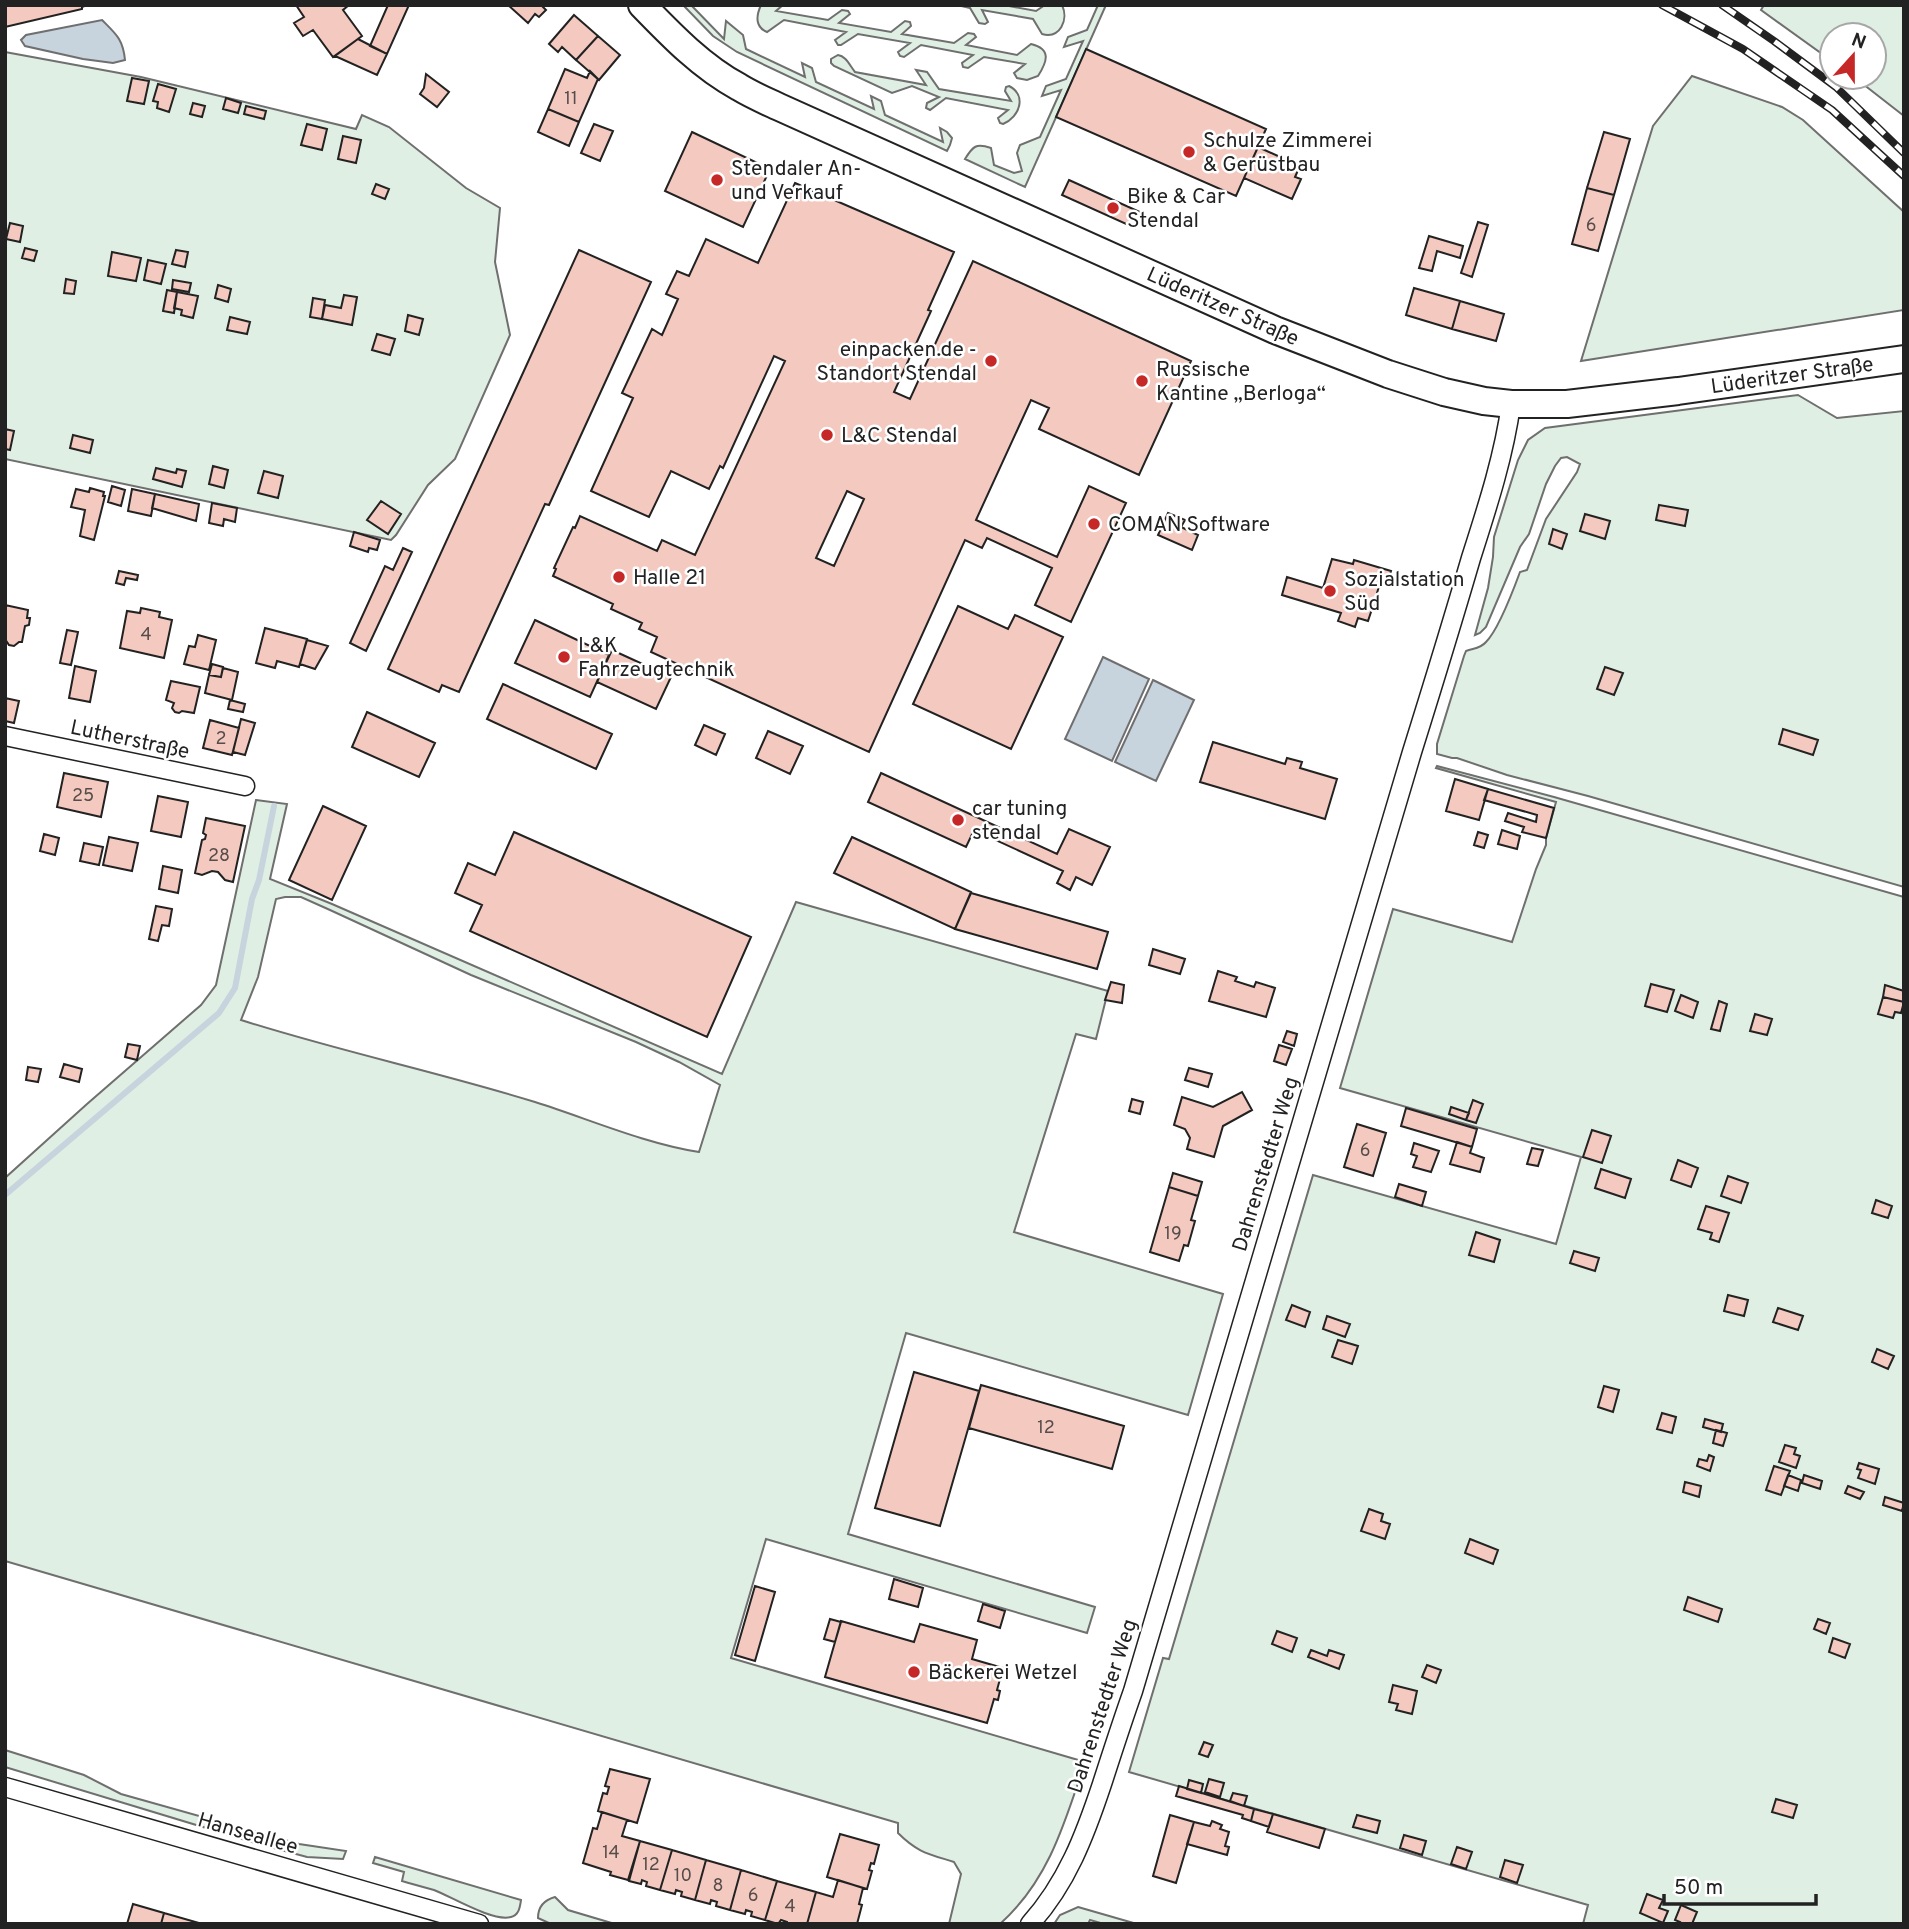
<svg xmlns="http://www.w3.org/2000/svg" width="1909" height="1929" viewBox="0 0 1909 1929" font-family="Overpass,sans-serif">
<rect width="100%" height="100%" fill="#fff"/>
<path fill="#e0efe3" stroke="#6f6f6f" stroke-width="2" fill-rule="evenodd" d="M683,5H691L724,39L726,21L743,35L746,49L805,77L802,63L812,68L816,82L874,109L871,96L881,101L885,115L943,142L940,128L947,132L952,138L950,145L947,151L737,52L713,36Z
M761,5H783L776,11L828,20L842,10L848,11L850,14L839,23L891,32L905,21L910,22L911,26L902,34L954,43L968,33L974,34L976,37L966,45L1017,55L1031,44C1052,49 1047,62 1038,76L1027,80L1017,78L1014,73L1025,64L984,57L968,68L963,67L962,63L973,55L921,45L904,57L900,56L898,52L910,43L858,34L841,45H838L835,40L846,32L784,20L767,32C755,27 756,16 761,5Z
M957,5H1004L1036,11L1045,5H1062C1069,20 1060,39 1042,34L1033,19L982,10L988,22L985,24L979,23L970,8Z
M1098,5H1106L1025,187L965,159C973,146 976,143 991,148L994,165L1014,173L1022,171L1017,153L1020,145L1040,137L1061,90L1042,96L1046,86L1066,79L1083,41L1064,47L1068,37L1087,30Z
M1764,5H1904V116L1854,77H1874V35H1832V61L1761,10Z
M5,52L141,77L356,129L362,115L389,127L466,188L500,208L495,262L510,335L455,459L428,485L396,535L391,540L5,459Z
M838,55C846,56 850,66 855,72L926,85L916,70L927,72L939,89L1011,101L1005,91L1006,87L1009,86C1027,95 1020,117 1003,124L1000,123L998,118L1008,110L946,98L930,110L926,108L927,103L939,97L912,86L892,93L834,66L831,63V59Z
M1692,76L1782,107L1803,120L1904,212V310L1581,361L1653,126Z
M1798,395L1837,418L1904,411V887L1588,796L1507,775L1457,758H1452L1437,754V744L1464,656L1466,651C1474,648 1480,649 1486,642C1499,629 1513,591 1520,572L1527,570L1546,519L1577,472L1580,464L1567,457L1561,458L1555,466L1546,484L1529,534L1520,547L1486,627L1480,633L1475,635L1488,588L1493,557L1494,537L1518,460L1528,440L1545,428Z
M1437,766L1554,797L1904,897V1924H1583L1588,1905L1129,1772L1163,1658L1169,1659L1313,1175L1556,1244L1581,1157L1340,1088L1393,909L1512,942L1536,869L1546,845V838L1556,802L1436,768Z
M256,800L287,804L270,879L332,904L722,1074L796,902L1108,991L1096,1039L1076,1034L1014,1232L1223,1294L1188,1415L906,1333L848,1534L1095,1607L1087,1633L766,1539L731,1658L1085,1762C1065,1822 1049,1880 1000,1924H949L961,1874L954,1862C929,1854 918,1853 898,1833V1823L5,1561V1178L87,1104L201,1005L216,985ZM285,897H301L330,910L471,975L636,1042L679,1062L720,1085L699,1152C643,1143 589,1119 535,1102C438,1072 338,1051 241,1020L258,977L276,899Z
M5,1750L84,1775L121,1794L299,1844L346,1851L343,1859L307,1857L259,1844L5,1767Z
M375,1857L521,1900C520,1907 519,1915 511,1917C493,1922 452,1897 434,1890C423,1887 412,1884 402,1881L404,1872L373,1863Z
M555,1897L568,1910L615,1924H551L538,1918C538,1906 544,1900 555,1897Z
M1078,1907L1137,1924H1104L1090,1920L1088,1924H1054L1060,1915Z"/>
<path fill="#c7d3dd" stroke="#6f6f6f" stroke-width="2" d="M102,20C116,34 123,39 125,60L113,63L83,59L25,46L21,40L26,35Z
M1103,657L1149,679L1112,761L1065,739Z
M1153,680L1194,700L1156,781L1115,762Z"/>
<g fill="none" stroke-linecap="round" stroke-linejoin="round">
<path stroke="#c7d3dd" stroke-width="6" d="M5,1195L219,1013L235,988L252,899L259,880L274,806"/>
</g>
<path fill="#f3c9c0" stroke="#222" stroke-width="2" fill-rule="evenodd" d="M5,5H87L82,7V9L5,27Z
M296,5H349L343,10L362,36L333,57L313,30L303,36L294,23L304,17Z
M388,5H409L387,54L370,46Z
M508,5H543L542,6L546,10L539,17L535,14L528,23Z
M574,15L598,36L576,60L562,47L558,52L549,44Z
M598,36L620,55L599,80L576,60Z
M358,39L387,54L377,75L335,56Z
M1086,49L1266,129L1236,196L1056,117Z
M565,69L587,78L590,71L598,79L579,122L548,109Z
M426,74L449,92L437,107L420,94L424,88Z
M132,78L149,81L144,104L127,101Z
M158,84L176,89L169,112L157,108L158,102L153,101Z
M226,98L241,103L238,113L223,109Z
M193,103L205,106L202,117L190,114Z
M246,106L266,111L264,119L244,114Z
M548,109L579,122L569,146L538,132Z
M307,124L327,129L322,150L301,145Z
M594,124L613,131L600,161L581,153Z
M692,132L770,169L743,227L665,191Z
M1604,132L1630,139L1614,195L1587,188Z
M343,136L361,140L356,163L338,159Z
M1258,147L1300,166L1295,177L1301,179L1292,199L1244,178Z
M1069,180L1142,213L1135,228L1062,195Z
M795,183L954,252L928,310L931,311L894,392L910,399L973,261L1191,361L1139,475L1039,429L1049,408L1031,400L976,520L1057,557L1089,486L1126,503L1071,622L1035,605L1052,568L987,538L982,548L965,540L869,752L651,652L657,637L639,629L642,623L611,609L613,604L553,576L556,569L554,568L573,527L575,528L580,516L657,551L662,540L695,555L785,361L774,356L723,468L720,466L709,489L671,471L649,517L591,491L633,398L622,393L652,329L662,335L678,299L666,294L677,271L689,276L706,239L758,263ZM847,491L864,499L834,566L816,558Z
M376,184L389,189L385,199L372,194Z
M1587,188L1614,195L1598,251L1572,244Z
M1478,222L1488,225L1472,277L1461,273Z
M10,223L23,226L20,242L6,239Z
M1429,236L1463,246L1460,258L1437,251L1432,271L1419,268Z
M25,248L37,251L34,261L22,258Z
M176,250L188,252L185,267L172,264Z
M579,250L651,282L549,505L545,504L459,692L442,685L439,692L388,669Z
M112,252L141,258L136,281L108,276Z
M148,260L166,264L161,284L144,280Z
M66,279L76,281L74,294L64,293Z
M173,280L191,283L189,292L172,289Z
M218,285L231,289L228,302L215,298Z
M1414,288L1460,301L1452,329L1406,315Z
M167,290L177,292L174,313L163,311Z
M177,292L198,296L193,318L181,315L182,310L174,308Z
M344,295L357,297L352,325L322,319L325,305L341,308Z
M313,298L325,300L322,319L310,317Z
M1460,301L1504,314L1496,341L1452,329Z
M408,315L423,319L419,335L405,331Z
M230,317L250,322L247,334L227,330Z
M377,334L395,339L390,355L372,350Z
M5,429L14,431L10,450L5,449Z
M73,435L93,440L90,453L70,448Z
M213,466L228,470L224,488L209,484Z
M156,468L176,473L177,469L186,471L182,487L153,479Z
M264,471L283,476L278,498L258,493Z
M112,486L125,490L121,506L108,502Z
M90,488L104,492L103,496H105L94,540L80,536L85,510L71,507L76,489L89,492Z
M132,489L155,494L151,516L128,511Z
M155,494L199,504L196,521L152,508Z
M381,501L401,514L388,534L367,520Z
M212,503L237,508L235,522L224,519L223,526L209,523Z
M1659,505L1688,510L1685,526L1656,520Z
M1168,513L1185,520L1181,527L1198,535L1192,550L1158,535Z
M1585,514L1610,521L1605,539L1580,531Z
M1553,529L1567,534L1562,549L1549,544Z
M354,532L380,540L377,550L369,548L368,552L350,546Z
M403,548L412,552L366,651L350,643L385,566L393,570Z
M1332,559L1353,564L1354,560L1391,571L1388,582L1381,580L1377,593L1380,597L1377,605L1373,606L1368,621L1358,618L1355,627L1338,621L1341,613L1282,595L1287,577L1323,588Z
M119,571L138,575L137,580L126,578L124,585L116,583Z
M5,605L28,610L27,618H30L29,625L25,626L22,642H19L14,646L9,645L5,639Z
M958,606L1008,629L1015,615L1063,637L1011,749L913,704Z
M141,608L160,612L159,617L172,620L164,658L120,648L127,611L140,613Z
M535,620L609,655L590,697L515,663Z
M265,628L307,639L299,667L277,661L275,668L256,663Z
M67,630L78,632L71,665L60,663Z
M198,635L216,640L209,670L184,664L189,646L195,647Z
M307,640L328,646L315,669L300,664Z
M612,650L671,677L656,709L597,682Z
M212,664L223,667L221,677L209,675Z
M75,666L96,671L90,702L69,698Z
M1605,667L1623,673L1614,695L1597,689Z
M223,668L238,672L232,700L205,693L209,675L221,677Z
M171,681L200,687L194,713L182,711L179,713L175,712L172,708L174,703L166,700Z
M503,684L612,734L596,769L487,719Z
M5,698L19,701L14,723L5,721Z
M230,700L245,704L243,712L228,709Z
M367,712L435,743L419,777L352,747Z
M241,719L255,723L245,755L233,752Z
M210,720L239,728L232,755L203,748Z
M704,725L725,734L716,755L695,745Z
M1783,729L1818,740L1813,755L1779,744Z
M768,731L803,746L790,774L756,758Z
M1213,742L1285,764L1287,758L1302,762L1300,768L1337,779L1325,819L1200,782Z
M64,773L108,782L101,817L57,807Z
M881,773L1057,854L1069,829L1110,847L1092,885L1076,877L1070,890L1057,883L1063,871L974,830L966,847L868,802Z
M1455,779L1488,789L1479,820L1446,811Z
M1488,789L1554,808L1546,838L1522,832L1524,827L1505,821L1508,813L1536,822L1537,815L1484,800Z
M158,796L188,802L181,837L151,831Z
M323,806L366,826L332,900L289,880Z
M206,818L245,826L233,882L225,880L218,872L212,871L202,875L195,873L202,840L205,839L206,835L203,833Z
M1502,830L1520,836L1517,849L1498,844Z
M514,832L751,937L707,1037L470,931L482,905L455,893L468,863L495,875Z
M1478,832L1488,835L1484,848L1474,845Z
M44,834L59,838L55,855L40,851Z
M109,837L138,843L132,871L103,865Z
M852,837L971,892L955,929L834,873Z
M84,843L103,847L99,865L80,861Z
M163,866L182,870L178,893L159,889Z
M971,893L1108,932L1097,969L955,929Z
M156,906L172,909L169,926L162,925L158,941L149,939Z
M1153,949L1185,959L1180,974L1149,965Z
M1218,971L1237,977L1235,981L1254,987L1256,982L1275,988L1266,1017L1209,1001Z
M1111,982L1124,985L1122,1003L1105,1000Z
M1651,984L1674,990L1667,1012L1645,1006Z
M1885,985L1904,991V1002L1883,997Z
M1681,995L1698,1002L1693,1018L1675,1011Z
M1883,997L1904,1002L1901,1013L1895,1012L1893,1018L1878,1014Z
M1719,1001L1727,1004L1720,1031L1711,1029Z
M1755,1014L1772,1019L1767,1035L1750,1031Z
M1287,1031L1297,1034L1294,1046L1283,1042Z
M128,1044L140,1046L137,1060L125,1057Z
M1279,1045L1292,1049L1286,1065L1274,1061Z
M64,1064L82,1069L79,1082L60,1077Z
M28,1067L41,1069L38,1082L26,1080Z
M1189,1068L1212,1074L1208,1087L1185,1080Z
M1242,1092L1252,1110L1223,1126L1214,1157L1187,1149L1190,1138L1185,1129L1174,1125L1182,1097L1213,1107Z
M1132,1099L1143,1102L1140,1114L1129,1111Z
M1473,1100L1483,1104L1476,1123L1466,1120Z
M1451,1107L1469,1113L1466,1120L1449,1114Z
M1406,1108L1477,1129L1472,1147L1401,1126Z
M1357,1124L1386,1133L1373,1176L1344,1167Z
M1592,1130L1611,1136L1602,1163L1583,1157Z
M1457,1142L1472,1147L1470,1153L1484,1158L1480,1172L1450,1164Z
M1414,1143L1439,1151L1431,1172L1413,1167L1417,1156L1411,1154Z
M1532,1148L1543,1150L1538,1166L1527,1164Z
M1678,1160L1698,1168L1691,1187L1671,1180Z
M1601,1169L1631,1179L1625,1198L1595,1188Z
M1173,1173L1202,1182L1198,1196L1169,1187Z
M1728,1176L1748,1183L1741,1203L1721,1196Z
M1399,1184L1426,1192L1422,1206L1395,1197Z
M1169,1187L1198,1196L1191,1220L1195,1221L1188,1246L1184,1245L1179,1261L1150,1252Z
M1876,1200L1892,1206L1888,1218L1872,1213Z
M1706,1206L1729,1213L1719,1242L1710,1239L1712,1233L1698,1229Z
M1476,1232L1500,1240L1494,1262L1469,1255Z
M1574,1251L1599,1258L1595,1271L1570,1263Z
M1728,1295L1748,1300L1744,1316L1724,1311Z
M1292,1305L1310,1312L1305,1327L1286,1320Z
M1778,1308L1803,1316L1798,1330L1773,1322Z
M1327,1316L1350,1324L1345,1337L1323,1329Z
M1338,1340L1358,1346L1352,1364L1332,1357Z
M1877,1349L1894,1356L1888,1369L1872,1362Z
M914,1372L979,1391L940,1526L875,1508Z
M981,1385L1124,1426L1112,1469L969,1428Z
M1604,1386L1619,1390L1613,1412L1598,1407Z
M1662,1413L1676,1417L1672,1433L1657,1429Z
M1705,1419L1723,1424L1721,1432L1703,1427Z
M1716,1430L1727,1433L1723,1446L1713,1443Z
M1785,1445L1796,1448L1794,1454L1800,1456L1796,1468L1779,1462Z
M1709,1455L1714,1457L1710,1471L1697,1466L1699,1459L1707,1461Z
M1859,1463L1879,1469L1875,1484L1858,1478L1861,1470L1857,1469Z
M1774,1466L1790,1471L1781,1495L1766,1490Z
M1788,1475L1801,1480L1798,1491L1784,1486Z
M1804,1475L1822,1481L1820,1489L1802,1483Z
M1685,1482L1701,1486L1699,1497L1683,1492Z
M1848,1486L1864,1492L1860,1499L1845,1493Z
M1885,1497L1904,1503L1902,1511L1883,1505Z
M1369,1509L1383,1514L1381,1521L1390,1524L1385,1539L1361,1531Z
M1470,1539L1498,1550L1493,1564L1465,1553Z
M894,1579L923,1588L918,1607L889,1599Z
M755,1586L775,1592L755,1661L735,1655Z
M1688,1597L1722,1609L1718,1622L1684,1610Z
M983,1604L1005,1611L1000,1628L978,1621Z
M830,1619L841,1622L835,1642L824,1639Z
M1818,1619L1830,1623L1826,1634L1814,1629Z
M841,1621L914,1642L920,1624L977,1640L972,1659L1003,1668L997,1690L1000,1691L998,1700L994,1699L987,1723L825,1677Z
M1277,1631L1297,1638L1292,1652L1272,1644Z
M1833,1638L1850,1644L1845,1658L1829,1652Z
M1311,1650L1327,1656L1329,1650L1344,1655L1339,1669L1308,1657Z
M1427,1665L1441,1670L1436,1683L1422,1677Z
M1393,1685L1417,1691L1412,1714L1396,1710L1398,1704L1389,1702Z
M1204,1742L1213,1745L1208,1757L1199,1754Z
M610,1769L650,1779L637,1823L598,1811L603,1793L607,1794L609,1787L605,1786Z
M1209,1779L1224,1783L1220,1797L1205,1792Z
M1189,1780L1203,1784L1201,1793L1187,1789Z
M1179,1786L1254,1809L1251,1821L1242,1818L1243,1815L1176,1796Z
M1233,1793L1247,1796L1244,1806L1230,1801Z
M1776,1799L1797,1805L1793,1818L1772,1812Z
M1254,1809L1273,1814L1269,1827L1251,1821Z
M602,1812L627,1820L622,1836L640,1841L628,1880L610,1875L611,1872L583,1863L593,1828L597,1829Z
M1273,1814L1325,1829L1319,1848L1267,1832Z
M1170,1815L1194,1822L1176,1883L1153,1876Z
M1357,1815L1380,1821L1377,1833L1353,1827Z
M1212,1821L1222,1825L1220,1829L1229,1832L1225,1846L1229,1847L1227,1855L1187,1844L1194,1822L1210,1826Z
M840,1834L879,1845L874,1864L871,1863L869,1870L872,1871L867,1889L827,1877Z
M1404,1835L1426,1841L1422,1855L1400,1848Z
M640,1841L672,1850L660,1890L646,1886L647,1882L642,1880L641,1884L629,1881Z
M1457,1847L1472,1852L1466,1869L1451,1864Z
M672,1850L706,1860L695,1900L681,1896L682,1892L676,1890L675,1894L660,1890Z
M706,1860L741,1870L730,1910L716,1906L717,1902L711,1900L710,1904L695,1900Z
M1505,1860L1523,1865L1517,1883L1500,1877Z
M741,1870L777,1881L765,1920L751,1916L752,1912L746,1910L745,1914L730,1910Z
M838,1880L863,1888L859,1904L862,1905L857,1924H807L816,1892L833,1897Z
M777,1881L816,1892L807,1924H787V1922L781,1920L778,1924L765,1920Z
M1647,1894L1663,1900L1659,1908L1668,1911L1663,1923L1640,1913Z
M133,1904L164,1913L161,1924H127Z
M1681,1905L1697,1912L1692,1924H1679L1680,1922L1675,1920Z
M164,1913L199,1923V1924H161Z"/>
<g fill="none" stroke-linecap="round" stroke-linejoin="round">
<defs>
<path id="minor" d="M5,736L245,786
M5,1787L479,1924
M1030,1924C1067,1883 1085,1835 1102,1784C1112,1753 1122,1722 1133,1691L1412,752C1432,688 1452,623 1471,558C1487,508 1504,456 1511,404"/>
<path id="secondary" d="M642,5C672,36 702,67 739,87C752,95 766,101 779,107L1275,330L1388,374L1444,392L1484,401L1511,404H1567L1678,391L1904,359"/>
</defs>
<use href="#minor" stroke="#222" stroke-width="21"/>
<use href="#secondary" stroke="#222" stroke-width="30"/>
<use href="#minor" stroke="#fff" stroke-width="18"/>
<use href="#secondary" stroke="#fff" stroke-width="26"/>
<defs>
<path id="rail" d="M1662,5L1743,49L1832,110L1904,176
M1722,5L1774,41L1836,87L1904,153"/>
</defs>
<use href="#rail" stroke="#222" stroke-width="8"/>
<use href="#rail" stroke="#fff" stroke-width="5" stroke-dasharray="16" stroke-linecap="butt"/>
</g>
<g fill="#c62828" stroke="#fff" stroke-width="2.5">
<circle cx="1189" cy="152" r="7"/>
<circle cx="717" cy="180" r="7"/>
<circle cx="1113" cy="208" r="7"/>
<circle cx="991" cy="361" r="7"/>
<circle cx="1142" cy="381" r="7"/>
<circle cx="827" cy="435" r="7"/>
<circle cx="1094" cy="524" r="7"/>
<circle cx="619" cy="577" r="7"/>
<circle cx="1330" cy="591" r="7"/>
<circle cx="564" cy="657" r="7"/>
<circle cx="958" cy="820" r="7"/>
<circle cx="914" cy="1672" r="7"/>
</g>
<g text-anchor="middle" stroke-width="5" stroke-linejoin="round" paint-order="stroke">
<g font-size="18" fill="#564c4a">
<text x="571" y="104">11</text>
<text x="1591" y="231">6</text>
<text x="146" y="640">4</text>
<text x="221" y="744">2</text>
<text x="83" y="801">25</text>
<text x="219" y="861">28</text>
<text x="1365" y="1156">6</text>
<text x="1173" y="1239">19</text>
<text x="1046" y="1433">12</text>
<text x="611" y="1858">14</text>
<text x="651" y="1870">12</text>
<text x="683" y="1881">10</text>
<text x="718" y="1891">8</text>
<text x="753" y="1901">6</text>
<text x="790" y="1912">4</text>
</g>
<g font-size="21" fill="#222" stroke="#fff" text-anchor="start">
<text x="1203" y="147">Schulze Zimmerei<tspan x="1203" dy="24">&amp; Gerüstbau</tspan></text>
<text x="731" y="175">Stendaler An-<tspan x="731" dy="24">und Verkauf</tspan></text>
<text x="1127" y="203">Bike &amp; Car<tspan x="1127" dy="24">Stendal</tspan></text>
<text x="977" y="356" text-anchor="end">einpacken.de -<tspan x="977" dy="24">Standort Stendal</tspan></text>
<text x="1156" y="376">Russische<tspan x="1156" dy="24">Kantine „Berloga“</tspan></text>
<text x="841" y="442">L&amp;C Stendal</text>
<text x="1108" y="531">COMAN Software</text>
<text x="633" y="584">Halle 21</text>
<text x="1344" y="586">Sozialstation<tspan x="1344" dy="24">Süd</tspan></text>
<text x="578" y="652">L&amp;K<tspan x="578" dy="24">Fahrzeugtechnik</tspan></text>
<text x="972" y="815">car tuning<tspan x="972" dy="24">stendal</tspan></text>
<text x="928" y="1679">Bäckerei Wetzel</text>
</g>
<g font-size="21" fill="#222" stroke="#fff">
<text transform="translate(1223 306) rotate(24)" y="7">Lüderitzer Straße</text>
<text transform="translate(1792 375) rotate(-8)" y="7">Lüderitzer Straße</text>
<text transform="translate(130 739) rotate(12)" y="7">Lutherstraße</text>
<text transform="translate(1265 1164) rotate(-73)" y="7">Dahrenstedter Weg</text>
<text transform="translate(1102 1706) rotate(-72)" y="7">Dahrenstedter Weg</text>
<text transform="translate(248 1833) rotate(16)" y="7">Hanseallee</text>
</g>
</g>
<rect width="1909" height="1929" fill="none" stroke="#222222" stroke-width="14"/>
<g transform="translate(1853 56) rotate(21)"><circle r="33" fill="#ffffff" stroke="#a7a7a7" stroke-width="2"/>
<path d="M0-5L12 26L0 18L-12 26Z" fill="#c62828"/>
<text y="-10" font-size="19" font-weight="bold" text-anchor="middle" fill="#222222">N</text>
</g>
<path d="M1664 1894v10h152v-10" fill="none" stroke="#222222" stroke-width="3.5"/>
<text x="1674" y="1894" font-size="21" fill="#222222" stroke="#ffffff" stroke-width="5" paint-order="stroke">50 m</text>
</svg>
